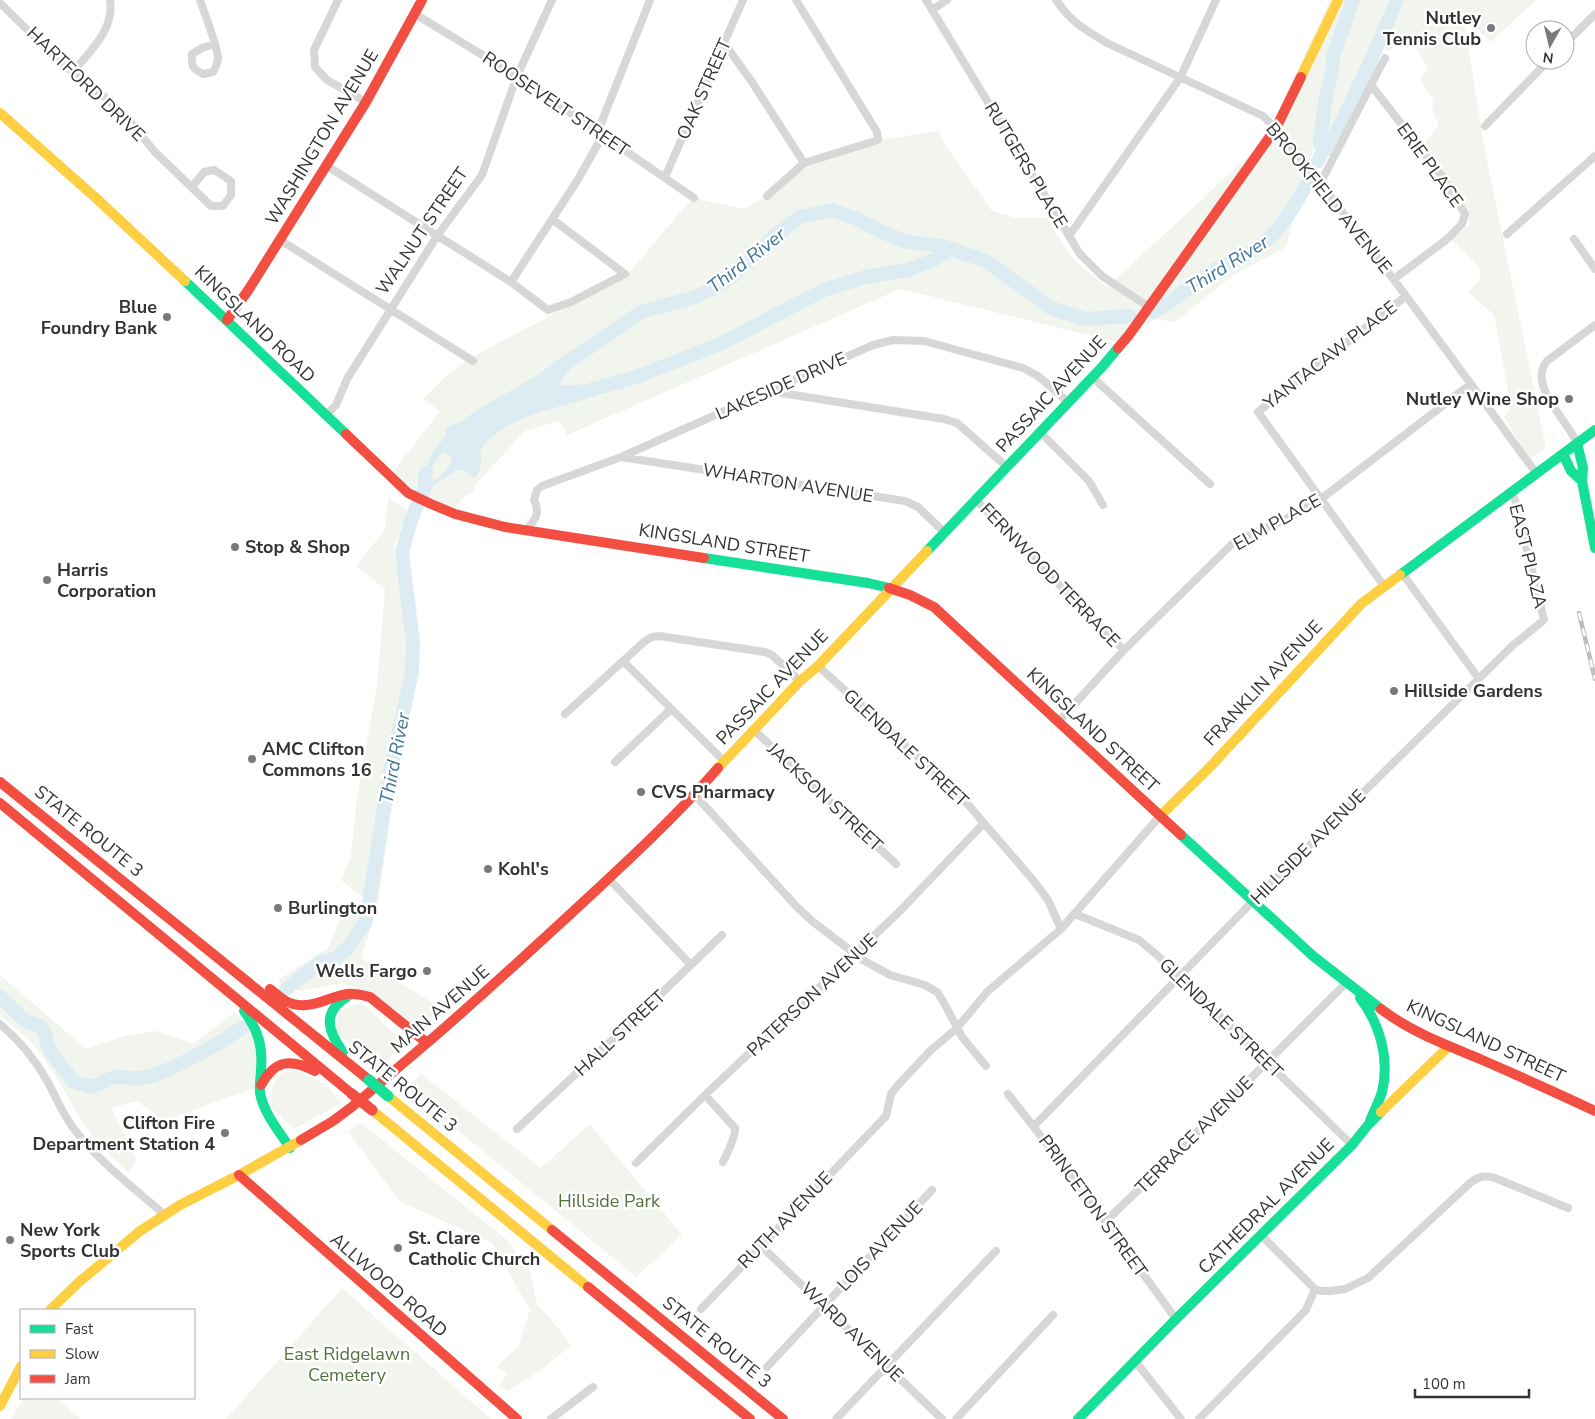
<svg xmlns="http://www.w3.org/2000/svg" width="1595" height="1419" viewBox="0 0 1595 1419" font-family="'Nunito Sans',sans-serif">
<rect width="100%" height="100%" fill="#fff"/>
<path fill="#f1f5ed" d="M1330,0H1395L1328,147L1326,149L1314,145L1286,247L1232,276L1175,322L1155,319L1121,343L900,289L567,435L559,421L525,431L475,485L473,492L462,499L450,511L424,501L427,494L418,490L413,496L389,477L440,411L423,399L447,375L472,357L627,275L683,209L694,198L744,209L767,196L804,164L879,140L938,131L948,149L992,211L1017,218H1047L1069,254L1079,265L1107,287L1264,142Z
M1397,0H1536L1491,42L1463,15L1485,151L1546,448L1535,456L1528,458L1504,417L1511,406L1494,315L1468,292L1480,280V268L1451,240L1470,224L1466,210L1422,145L1439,126L1432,109L1434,100L1420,79L1428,69L1410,37L1389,51L1377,46Z
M388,498L407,510L394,549L412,672L377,909L341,880L351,856L357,798L377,686L385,589L356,566L385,530Z
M345,908L372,924L361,958L447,1012H439L415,1026L369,993L343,983L300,991L277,981L328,948Z
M0,975L86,1049L125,1036L156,1031L193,1044L235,1012L254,1036L259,1047L254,1088L164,1121L137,1101L111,1108L137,1159L128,1173L98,1143L80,1119L53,1071L31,1042L0,1015Z
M362,1003L396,1035L397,1049L379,1071L335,1031L340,1010Z
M295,1070L325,1084L342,1103L293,1129L271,1107L272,1087L281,1073Z
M421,1074L541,1168L590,1124L682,1235L636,1277L406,1088Z
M361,1123L507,1240L530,1272L537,1304L565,1336L570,1346L540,1371L507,1391L498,1386L507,1374L496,1367L518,1347L530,1310L492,1243L399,1201L348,1131Z
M342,1288L491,1419H226Z
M24,1398H57L80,1419H11Z"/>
<path fill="#ddebf3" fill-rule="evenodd" d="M573,349V366L558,385H582L586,399C550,410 503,417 480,450C483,460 481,468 476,477L471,478V475L470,476C468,473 466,471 463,470C455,468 433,486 427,492L420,488L422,483L421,478L424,471L434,450L445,437L446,428L461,422L474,412L536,376ZM443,453L450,456C455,465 438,480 430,482C426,474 436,458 443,453Z"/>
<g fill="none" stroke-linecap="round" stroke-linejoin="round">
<path stroke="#ddebf3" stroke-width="14" d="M1323,151L1328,149L1334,138L1372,58L1397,0
M1318,161L1323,151L1320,142L1326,96L1332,72L1334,53L1353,0
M1154,312C1174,301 1190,286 1208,274C1221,265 1236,260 1249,253C1280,235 1291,211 1308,182
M558,369L641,312L695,297L720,285L733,276L774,236L800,217L832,210L857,219L882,232L907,242L942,246L986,261L1051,308L1085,319L1130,316
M565,393L587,391L639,376L720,344L824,290L866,277L907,270L932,261L950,249
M286,989L321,962L332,960L347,949L366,921L389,776L412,672L413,642L402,553L411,520L425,487V476L426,473
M0,997L27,1022L40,1026L45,1033L47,1044L53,1055L74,1082L91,1087L117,1076C146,1084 171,1069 197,1055C213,1047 228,1038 243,1027"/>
<path stroke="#d7d7d7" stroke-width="8" d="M200,0C205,15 216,42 218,57C218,63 216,67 213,72L203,74C193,69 191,66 192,54L202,48L214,44
M338,0L314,50L315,67L327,80L366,102
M926,0L1080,254L1102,276L1149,307
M1056,0C1071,22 1085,30 1107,43L1263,116C1297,149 1324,189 1354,227C1416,308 1476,391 1536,473
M0,3L60,62L102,95L128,119L154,151L211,206H223L231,195V181L214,170L204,172L192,187
M932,10L947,0
M415,14L517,76L694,198
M724,43L752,82L804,163
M1565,44L1595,14
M73,72C90,51 115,29 110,0
M1371,85L1444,179L1465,214L1462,224L1446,240L1394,279
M1485,126L1549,60
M598,131L650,0
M327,166L511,282L548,310L571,302L625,274L552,219
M665,177L743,0
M1320,184L1385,58
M767,196L804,163L878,140L877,132L796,0
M1507,234L1595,156
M1069,236L1180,78L1216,0
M1574,239L1595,269
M280,240L473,361
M511,282L577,181L603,135
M1092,377L1210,484
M769,391L944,419L957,423L1007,467
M326,415L336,405L347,379L437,236L482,175L517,76L552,0
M1040,432L1089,481L1103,505
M1577,443C1568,421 1527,385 1547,361L1595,325
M621,457L905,501L918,507L945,533
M976,500L1124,650
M526,531C535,520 541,513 534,500L537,490L542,486L621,457L873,345L893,340L924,341L1023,368L1038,376L1068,402
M1402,573L1479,679
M1384,586L1258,412L1406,296
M624,662L724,761
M818,666L959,794L1033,880L1048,900L1061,929
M565,714L645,641L652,637L659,636L765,652L772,655L800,681
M1058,722L1124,650L1233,543L1294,515L1321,499L1471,384
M754,730L896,864
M615,762L671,709
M695,795L796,906L812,921L863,960L890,975L925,985L937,992L943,1001L962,1037L986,1066
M609,879L691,965
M1075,914L1139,940L1157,955L1352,1145
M0,1024C19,1040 34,1058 46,1079C56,1096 62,1114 74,1129C99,1162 134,1188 165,1215
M1008,1094L1069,1172L1176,1319
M705,1095L735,1128C736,1137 727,1153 723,1162
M1034,1126L1253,901L1512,646L1544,620L1515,500L1511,492
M517,1129L642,1012L722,935
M636,1163L705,1095L898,913L984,823
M1105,1222L1158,1171L1346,983
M1261,1235L1315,1289L1321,1291H1330L1345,1289L1368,1278L1470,1183C1479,1176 1484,1175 1495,1178L1568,1208
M761,1246L942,1419
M701,1309L886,1116L891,1094L898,1085L931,1050L957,1028L987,992L1061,929L1160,816
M1135,1361L1181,1419
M767,1367L932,1190
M551,1419L593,1387
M836,1419L996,1251
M956,1419L1053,1315
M1199,1419L1306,1310L1315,1289"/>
<path stroke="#16e098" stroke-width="10" d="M185,281L346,434
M1577,443L1583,468L1582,481L1595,548
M1563,454L1571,471L1582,481
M927,551L1102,367L1118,348
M704,558L868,583L889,588
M1400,575L1595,430
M1181,835L1313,956L1381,1009
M1360,998C1380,1024 1390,1059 1382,1092C1379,1102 1374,1111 1370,1121
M244,1011C258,1030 263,1046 261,1069C261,1077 259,1085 260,1093C264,1114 279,1131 290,1148
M343,1052C327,1030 322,1012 348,996
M1078,1419L1176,1319L1352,1145L1368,1125L1381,1112"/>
<path stroke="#ffcf43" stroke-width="10" d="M1301,77L1338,0
M0,113L97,199L185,281
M718,768L800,681L818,666L927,551
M1160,816L1209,768L1362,603L1400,575
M388,1096L552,1230
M372,1110L588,1287
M1381,1112L1449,1046
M50,1310L78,1283L140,1231L180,1205L239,1175L301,1140
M0,1406L21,1366"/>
<path stroke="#f24e42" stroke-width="10" d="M227,320L249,289L366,102L422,0
M1118,348L1129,335L1276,128L1301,77
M346,434L408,493L431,504L455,514L505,527L704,558
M889,588L910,595L934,607L1181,835
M0,782L369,1080
M0,803L352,1094
M270,989C277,994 284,1002 293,1004C312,1009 329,997 347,994C355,993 362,995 370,997L427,1043
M1381,1009C1411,1032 1446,1045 1480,1059C1519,1076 1557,1093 1595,1111
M427,1043C483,995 537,945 591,895C635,854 679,813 718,768
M261,1085C275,1060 290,1058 315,1071
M301,1140L333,1121L353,1106L427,1043
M239,1175L517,1419
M552,1230L783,1419
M588,1287L750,1419"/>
<defs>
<path id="rail" d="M1579,613L1595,679"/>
</defs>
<use href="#rail" stroke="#bebebe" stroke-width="4.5"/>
<use href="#rail" stroke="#fff" stroke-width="2.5" stroke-dasharray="8" stroke-linecap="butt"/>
<path stroke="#16e098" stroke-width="11" d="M369,1080L388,1096"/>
<path stroke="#f24e42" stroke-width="11" d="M352,1094L372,1110"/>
</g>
<g fill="#7a7a7a" stroke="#fff" stroke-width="2">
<circle cx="1491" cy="28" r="5"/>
<circle cx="167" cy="317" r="5"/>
<circle cx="1569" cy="399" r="5"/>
<circle cx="235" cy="547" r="5"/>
<circle cx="47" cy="580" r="5"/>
<circle cx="1394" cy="691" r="5"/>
<circle cx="252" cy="759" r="5"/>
<circle cx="641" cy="792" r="5"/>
<circle cx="488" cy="869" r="5"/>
<circle cx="278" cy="908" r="5"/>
<circle cx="427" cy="971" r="5"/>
<circle cx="225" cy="1133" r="5"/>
<circle cx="10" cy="1240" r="5"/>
<circle cx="398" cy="1248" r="5"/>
</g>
<g text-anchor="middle" stroke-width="5" stroke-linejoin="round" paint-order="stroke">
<g font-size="18" font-weight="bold" fill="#333" stroke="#fff" text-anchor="start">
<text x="1481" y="24" text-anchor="end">Nutley<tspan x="1481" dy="21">Tennis Club</tspan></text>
<text x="157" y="313" text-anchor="end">Blue<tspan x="157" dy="21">Foundry Bank</tspan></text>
<text x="1559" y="405" text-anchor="end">Nutley Wine Shop</text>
<text x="245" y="553">Stop &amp; Shop</text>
<text x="57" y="576">Harris<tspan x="57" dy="21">Corporation</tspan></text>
<text x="1404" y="697">Hillside Gardens</text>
<text x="262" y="755">AMC Clifton<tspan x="262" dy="21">Commons 16</tspan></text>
<text x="651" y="798">CVS Pharmacy</text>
<text x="498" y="875">Kohl's</text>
<text x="288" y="914">Burlington</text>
<text x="417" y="977" text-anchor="end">Wells Fargo</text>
<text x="215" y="1129" text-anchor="end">Clifton Fire<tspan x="215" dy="21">Department Station 4</tspan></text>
<text x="20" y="1236">New York<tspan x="20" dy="21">Sports Club</tspan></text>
<text x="408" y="1244">St. Clare<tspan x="408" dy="21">Catholic Church</tspan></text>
</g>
<g font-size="18" fill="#333" stroke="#fff">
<text transform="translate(86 84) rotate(44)" y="6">HARTFORD DRIVE</text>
<text transform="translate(704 89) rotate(-66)" y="6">OAK STREET</text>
<text transform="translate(556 104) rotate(34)" y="6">ROOSEVELT STREET</text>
<text transform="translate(322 137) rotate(-59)" y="6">WASHINGTON AVENUE</text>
<text transform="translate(1026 165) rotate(59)" y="6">RUTGERS PLACE</text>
<text transform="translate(1430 165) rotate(54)" y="6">ERIE PLACE</text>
<text transform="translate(1329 198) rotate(51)" y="6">BROOKFIELD AVENUE</text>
<text transform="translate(422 231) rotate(-56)" y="6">WALNUT STREET</text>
<text transform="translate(255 324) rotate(44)" y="6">KINGSLAND ROAD</text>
<text transform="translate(1330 355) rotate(-38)" y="6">YANTACAW PLACE</text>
<text transform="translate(781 386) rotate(-24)" y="6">LAKESIDE DRIVE</text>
<text transform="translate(1051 394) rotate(-47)" y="6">PASSAIC AVENUE</text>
<text transform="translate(788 483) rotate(9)" y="6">WHARTON AVENUE</text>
<text transform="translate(1277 522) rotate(-29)" y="6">ELM PLACE</text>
<text transform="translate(724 543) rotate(9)" y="6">KINGSLAND STREET</text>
<text transform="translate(1528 556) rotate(76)" y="6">EAST PLAZA</text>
<text transform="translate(1050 575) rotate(46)" y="6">FERNWOOD TERRACE</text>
<text transform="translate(1263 683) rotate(-47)" y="6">FRANKLIN AVENUE</text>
<text transform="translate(772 687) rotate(-46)" y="6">PASSAIC AVENUE</text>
<text transform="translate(1093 730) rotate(43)" y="6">KINGSLAND STREET</text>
<text transform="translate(906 748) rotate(43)" y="6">GLENDALE STREET</text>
<text transform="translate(825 797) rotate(43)" y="6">JACKSON STREET</text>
<text transform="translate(89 831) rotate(39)" y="6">STATE ROUTE 3</text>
<text transform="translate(1308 847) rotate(-45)" y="6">HILLSIDE AVENUE</text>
<text transform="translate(812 995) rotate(-43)" y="6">PATERSON AVENUE</text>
<text transform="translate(440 1009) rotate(-41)" y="6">MAIN AVENUE</text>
<text transform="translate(1221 1018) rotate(44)" y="6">GLENDALE STREET</text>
<text transform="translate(620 1033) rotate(-43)" y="6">HALL STREET</text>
<text transform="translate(1486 1041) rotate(25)" y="6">KINGSLAND STREET</text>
<text transform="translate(403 1086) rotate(39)" y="6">STATE ROUTE 3</text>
<text transform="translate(1194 1135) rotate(-45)" y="6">TERRACE AVENUE</text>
<text transform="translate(1093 1206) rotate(54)" y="6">PRINCETON STREET</text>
<text transform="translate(1266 1206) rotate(-45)" y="6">CATHEDRAL AVENUE</text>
<text transform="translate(785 1220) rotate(-46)" y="6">RUTH AVENUE</text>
<text transform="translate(880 1246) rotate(-47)" y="6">LOIS AVENUE</text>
<text transform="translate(389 1285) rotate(41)" y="6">ALLWOOD ROAD</text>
<text transform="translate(852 1332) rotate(44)" y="6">WARD AVENUE</text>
<text transform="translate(717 1342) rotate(39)" y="6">STATE ROUTE 3</text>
</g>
<g font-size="18" fill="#56703f" stroke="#fff">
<text x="609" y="1207">Hillside Park</text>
<text x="347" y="1360">East Ridgelawn<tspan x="347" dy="21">Cemetery</tspan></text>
</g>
<g font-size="19" font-style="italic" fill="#3f7597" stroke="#fff">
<text transform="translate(746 260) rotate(-38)" y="7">Third River</text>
<text transform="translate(1227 264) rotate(-32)" y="7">Third River</text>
<text transform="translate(394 758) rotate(-79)" y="7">Third River</text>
</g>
</g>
<rect x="20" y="1309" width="175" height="90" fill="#ffffff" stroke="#adadad"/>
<rect x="30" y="1325" width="25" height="8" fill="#16e098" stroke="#adadad"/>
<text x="65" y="1334" font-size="15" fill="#333333">Fast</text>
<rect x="30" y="1350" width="25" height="8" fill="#ffcf43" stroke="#adadad"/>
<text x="65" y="1359" font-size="15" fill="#333333">Slow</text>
<rect x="30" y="1375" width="25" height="8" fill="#f24e42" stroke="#adadad"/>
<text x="65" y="1384" font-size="15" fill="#333333">Jam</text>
<g transform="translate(1550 45) rotate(188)"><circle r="24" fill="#ffffff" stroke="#adadad"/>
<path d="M0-4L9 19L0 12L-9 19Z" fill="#7a7a7a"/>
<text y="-8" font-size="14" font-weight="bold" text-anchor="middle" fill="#333333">N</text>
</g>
<path d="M1415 1389v8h114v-8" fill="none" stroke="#333333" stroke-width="2.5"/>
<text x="1422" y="1389" font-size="15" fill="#333333" stroke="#ffffff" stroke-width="4" paint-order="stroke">100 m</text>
</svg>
